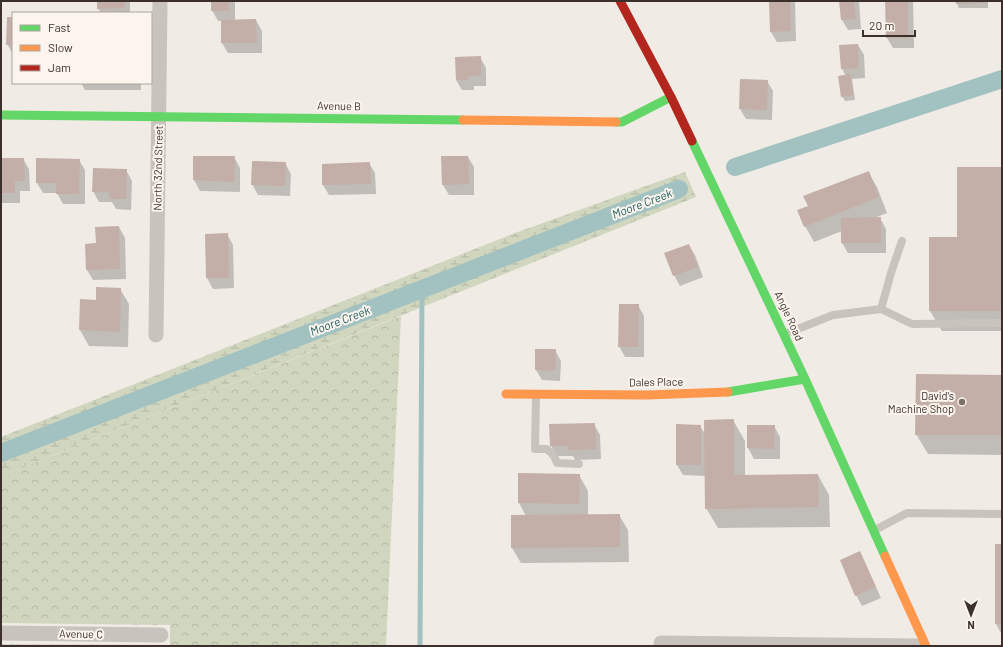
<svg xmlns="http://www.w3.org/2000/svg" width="1003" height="647" viewBox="0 0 1003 647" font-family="Barlow,sans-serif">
<defs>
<pattern id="forest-crowns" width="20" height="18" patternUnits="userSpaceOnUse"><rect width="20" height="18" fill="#d1d6bf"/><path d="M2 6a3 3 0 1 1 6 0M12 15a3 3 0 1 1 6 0" fill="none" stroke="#b4b8a4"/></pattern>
<pattern id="wetland-marsh" width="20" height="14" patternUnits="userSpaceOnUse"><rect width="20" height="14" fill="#d1d6bf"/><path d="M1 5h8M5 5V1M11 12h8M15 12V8" fill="none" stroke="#b4b8a4"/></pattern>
</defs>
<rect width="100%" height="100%" fill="#f0ebe5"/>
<path fill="url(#forest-crowns)" d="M401,316L386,646H1V644L170,645V625L1,623V476Z"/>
<path fill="url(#wetland-marsh)" d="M685,172L696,197L1,476V437L515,233Z"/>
<path fill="#0003" d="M98,1H130V13H101L98,8Z
M212,1H235V21L256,20L262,31V53H228L222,43V21H218L212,10Z
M770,1H795L796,41L777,42L771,32Z
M840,1H859L861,29L848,30L842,20Z
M886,1H913L914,48H893L887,38Z
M956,1H988V8H959Z
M13,18V54L7,44Z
M840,45H858L864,55L865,78L852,79L855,100L845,101L842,96L846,76L842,69Z
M480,57L486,68V86H474V90H462L456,80Z
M767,81L773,91L772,120L746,119L740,109Z
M81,83H141V90H85Z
M194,157H234L240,168V192L200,191L194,180Z
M442,157H468L474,167V195H449L443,185Z
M1,159H23L29,169L30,191H20V203H1Z
M79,160L85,170V204H63L57,193H43L37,183Z
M285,163L291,174L290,196L258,195L252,184Z
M369,163L375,173L376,194L329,195L323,185V165Z
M1002,168V331H942L930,311L958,238Z
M126,170L132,181L131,210L116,209L112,202H99L93,191Z
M868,172L877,187L887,213L874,218H880L886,229V253H848L842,243V231L814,242L805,226L809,207Z
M119,227L125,238L126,279L93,280L87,270L97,244Z
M227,234L233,245L234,288L213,289L207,278L206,235Z
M689,245L695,255L703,277L680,286L674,275Z
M120,289L129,304L128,347L89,346L80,330L81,300L97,301Z
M638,305L644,316V357H625L619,346Z
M555,350L561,361L560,381L542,380L536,370Z
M1002,376V455L928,454L916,434Z
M733,420L745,441V476L818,475L829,495L830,527L718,528L706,508V476L683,475L677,465L700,426L705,434Z
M594,424L600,435L601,459L575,460L573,456H557L551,446Z
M748,426H774L780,437V459H754L748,448Z
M519,474L579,475L588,491V515H619L628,530L629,562L521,563L512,548L526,516L519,503Z
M996,545H1002V635L996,624Z
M859,552L865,563L881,598L862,606L856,595Z"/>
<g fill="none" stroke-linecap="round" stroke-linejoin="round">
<path stroke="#a1c2c1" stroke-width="5" d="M420,646L422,289"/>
<path stroke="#a1c2c1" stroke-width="18" d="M735,167L1002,79
M1,453L679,189"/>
</g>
<path fill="#c3afa7" d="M97,1H125V8L97,9Z
M211,1H229V11H211Z
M769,1H790L791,31L770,32Z
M839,1H854L856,19L841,20Z
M885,1H908V38H886Z
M955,1H986V3L956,4Z
M7,17H13V45H6Z
M256,19L257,43H221V20Z
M858,44L859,68L841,69L839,45Z
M481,56V76H468V80H456L455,57Z
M850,74L853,95L841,97L838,76Z
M740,79L768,80L767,110L739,109Z
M193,156H235L234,182L193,180Z
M441,156H468L469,184L442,185Z
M1,158H24L25,181H15V193H1Z
M36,158L80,159L79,194H56V183H36Z
M252,161L286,162L285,186L251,185Z
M370,162L371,184L322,185V164Z
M957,167H1002V311H929V237H957Z
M93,168L127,169L126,199H109V192H92Z
M869,171L879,197L804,227L797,210L808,206L803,196Z
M881,217V243H841V218Z
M119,226L120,269L86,270L85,244L96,243L95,227Z
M228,233L229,278H206L205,234Z
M689,244L698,267L673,276L664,253Z
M96,287L121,288L120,332L79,330L80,299L96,300Z
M619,304H639L638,347H618Z
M535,349H556L555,371L535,370Z
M916,374L1002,375V435H915Z
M734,419V475L818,474L819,507L705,509L704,420Z
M595,423L596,449L568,450V446H550L549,424Z
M676,424L701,425V465H676Z
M747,425H775L774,449L747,448Z
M518,473L580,474L579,504L518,503Z
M620,514V547L511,548V515Z
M995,544H1002V624H995Z
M860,551L876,587L855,596L840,560Z"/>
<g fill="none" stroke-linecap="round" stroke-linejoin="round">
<path stroke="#c9c3be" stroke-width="8" d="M881,309L891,273L902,241
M785,334L833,315L881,309L912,324L1002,323
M536,395L535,449H547L554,456L557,463L579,464
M875,530L907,513L1002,514"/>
<path stroke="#c9c3be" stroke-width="15" d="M156,335L160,1
M1,633L161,635
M661,643L915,646"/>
<path stroke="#63d668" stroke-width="9" d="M1,115L463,120
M616,122H622L671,97
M692,141L805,379L885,556
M728,392L805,379"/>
<path stroke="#ff974d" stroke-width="9" d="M463,120L616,122
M506,394L647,395L728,392
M885,556L926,646"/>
<path stroke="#b3261e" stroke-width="9" d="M620,1L671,97L692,141"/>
</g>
<circle fill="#7a716c" stroke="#fbf5ee" stroke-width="1.5" cx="962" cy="402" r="4"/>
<g text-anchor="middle" stroke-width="4" stroke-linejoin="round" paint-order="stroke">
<g font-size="11" fill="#3b302b" stroke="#fbf5ee">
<text transform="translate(339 106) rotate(1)" y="4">Avenue B</text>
<text transform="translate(158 168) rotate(-89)" y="4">North 32nd Street</text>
<text transform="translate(789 316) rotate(65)" y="4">Angle Road</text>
<text transform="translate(656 382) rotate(-1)" y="4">Dales Place</text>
<text transform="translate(81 634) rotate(1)" y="4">Avenue C</text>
</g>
<g font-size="11" fill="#3b302b" stroke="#fbf5ee" text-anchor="end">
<text x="954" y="400">David's<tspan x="954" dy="13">Machine Shop</tspan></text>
</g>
<g font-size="12" font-style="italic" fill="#1f5a5e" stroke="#fbf5ee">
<text transform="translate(642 204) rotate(-21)" y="4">Moore Creek</text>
<text transform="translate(340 321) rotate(-21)" y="4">Moore Creek</text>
</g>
</g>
<rect width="1003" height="647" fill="none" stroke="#3b302b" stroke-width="4"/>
<rect x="12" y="12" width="140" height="72" fill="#fbf5ee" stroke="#aea6a0"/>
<rect x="20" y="25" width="20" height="6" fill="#63d668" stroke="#aea6a0"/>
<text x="48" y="32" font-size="12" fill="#3b302b">Fast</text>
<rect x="20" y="45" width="20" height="6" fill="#ff974d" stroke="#aea6a0"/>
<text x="48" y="52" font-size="12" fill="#3b302b">Slow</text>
<rect x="20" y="65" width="20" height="6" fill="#b3261e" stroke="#aea6a0"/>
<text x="48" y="72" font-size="12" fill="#3b302b">Jam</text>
<g transform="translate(971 615) rotate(180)" stroke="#fbf5ee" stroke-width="3" paint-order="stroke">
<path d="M0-3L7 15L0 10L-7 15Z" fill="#3b302b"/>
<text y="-6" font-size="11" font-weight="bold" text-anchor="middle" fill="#3b302b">N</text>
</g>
<path d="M863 30v6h52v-6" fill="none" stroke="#3b302b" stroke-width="2"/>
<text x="869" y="30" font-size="12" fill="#3b302b" stroke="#fbf5ee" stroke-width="3" paint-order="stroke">20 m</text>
</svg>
